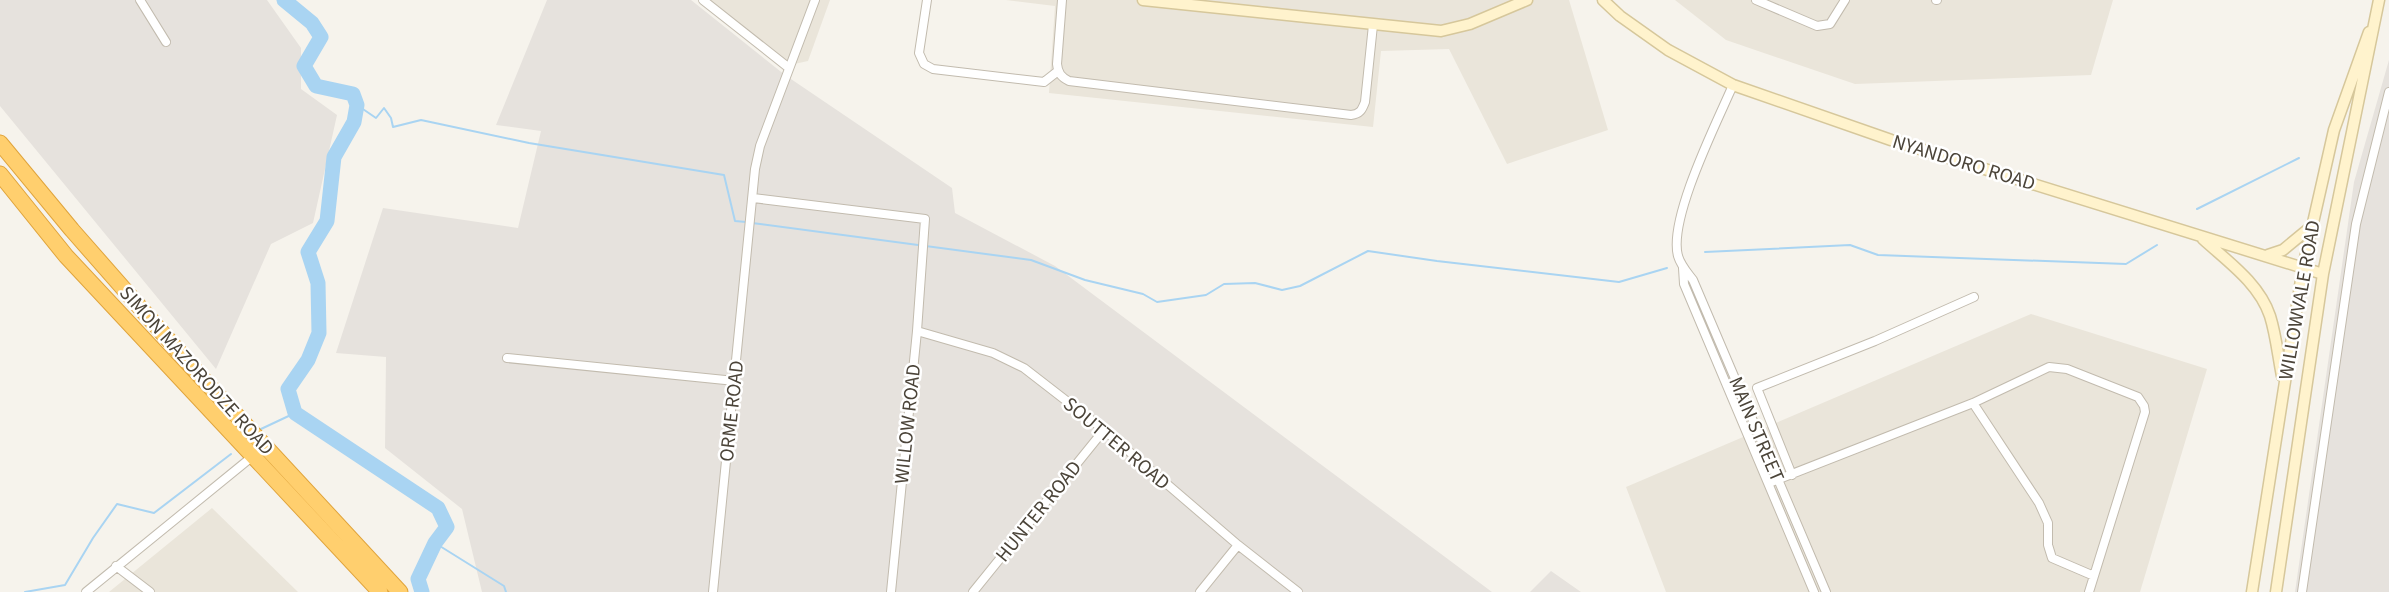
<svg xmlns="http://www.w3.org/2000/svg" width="2389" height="592" viewBox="0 0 2389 592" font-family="'Source Sans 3',sans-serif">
<rect width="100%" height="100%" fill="#f6f3ec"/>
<path fill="#eae5da" d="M703,0H830L808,61L785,66Z
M1006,0H1569L1608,130L1507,164L1449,49L1381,51L1373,127L1049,93L1055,6Z
M1675,0H2113L2091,75L1855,84L1726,40Z
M2031,314L2207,369L2140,592H1666L1626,487Z
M212,508L298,592H109Z"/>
<path fill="#e6e2dd" d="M0,0H267L301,48V89L337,115L313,223L271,244L216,369L0,106Z
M547,0H691L785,75L952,188L955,213L1055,266L1492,592H482L462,509L385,448L386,357L336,353L383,208L518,228L541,131L496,125Z
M2389,60V592H2295L2354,182Z
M1551,571L1581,592H1530Z"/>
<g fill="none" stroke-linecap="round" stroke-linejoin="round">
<path stroke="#a9d4f2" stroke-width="2" d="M357,105L376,118L384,108L391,118L393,127L421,120L529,143L724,175L735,221L746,222
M2197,209L2299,158
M752,223L1031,260L1085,280L1143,294L1157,302L1206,295L1224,284L1255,283L1282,290L1300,286L1368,251L1437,261L1619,282L1667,268
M1705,252L1850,245L1878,255L2126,264L2157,245
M261,429L295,413
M435,543L504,586L506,592
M25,592L65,585L93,538L117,504L154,513L231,454"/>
<path stroke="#a9d4f2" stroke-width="15" d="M284,0L312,23L321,37L304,66L316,86L353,94L357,105L354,122L334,157L327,221L308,252L318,283L319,333L308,360L288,389L295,413L438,508L447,527L435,543L418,579L422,592"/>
<defs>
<path id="street" d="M140,0L166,42
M703,0L789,68
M927,0L919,53L924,64L933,69L1044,82L1058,71
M1062,0L1057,64C1058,73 1061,77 1069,81L1351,115C1360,114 1362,110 1365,102L1373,25
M1756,0L1817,26L1830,24L1845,0
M1936,0H1937
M1733,85C1717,122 1668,219 1678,256C1681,266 1687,272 1693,280L1826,592
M753,198L925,219L917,331L891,592
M1683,268L1684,284L1814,592
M917,331L993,353L1024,368L1104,430L1238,545L1298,592
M507,358L735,381
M1973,403L2039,503L2048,523V545L2052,558L2094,576
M1792,475L1757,388L1875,341L1974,297
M1769,483L1973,403L2049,367L2067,369L2138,397L2144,406L2145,412L2089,592
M116,566L150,592
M86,592L253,456
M713,592L755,169L760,146L815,0
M973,592L1104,430
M1200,592L1238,545
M2302,592L2356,224L2389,92"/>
<path id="secondary" d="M1143,0L1441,31L1470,24L1527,0
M1603,0L1620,16L1668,50L1733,85L1891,140L2323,274
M2203,239C2227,261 2259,283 2270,316C2276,335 2278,356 2282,376
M2268,255L2283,250L2312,226
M2252,592L2303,267L2334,130L2369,32
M2276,592L2323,274L2379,0"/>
<path id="highway" d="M0,143L72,230L202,378L400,592
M0,174L66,256L380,592"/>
</defs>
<use href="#street" stroke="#c2bbae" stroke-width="10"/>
<use href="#secondary" stroke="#d6c79b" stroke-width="13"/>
<use href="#highway" stroke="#e0a43c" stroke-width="17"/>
<use href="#street" stroke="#fff" stroke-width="8"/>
<use href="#secondary" stroke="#fff3cd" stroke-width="10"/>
<use href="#highway" stroke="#ffcf6e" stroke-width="15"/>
</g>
<g text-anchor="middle" stroke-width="5" stroke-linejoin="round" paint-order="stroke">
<g font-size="20" fill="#4b4439" stroke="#fff">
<text transform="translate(1964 162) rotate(17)" y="7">NYANDORO ROAD</text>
<text transform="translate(2299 300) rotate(-80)" y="7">WILLOWVALE ROAD</text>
<text transform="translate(197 370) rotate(48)" y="7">SIMON MAZORODZE ROAD</text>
<text transform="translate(731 411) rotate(-84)" y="7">ORME ROAD</text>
<text transform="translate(907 424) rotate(-84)" y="7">WILLOW ROAD</text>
<text transform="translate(1757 429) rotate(67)" y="7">MAIN STREET</text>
<text transform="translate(1117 443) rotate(40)" y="7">SOUTTER ROAD</text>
<text transform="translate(1038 511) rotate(-51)" y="7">HUNTER ROAD</text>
</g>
</g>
</svg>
